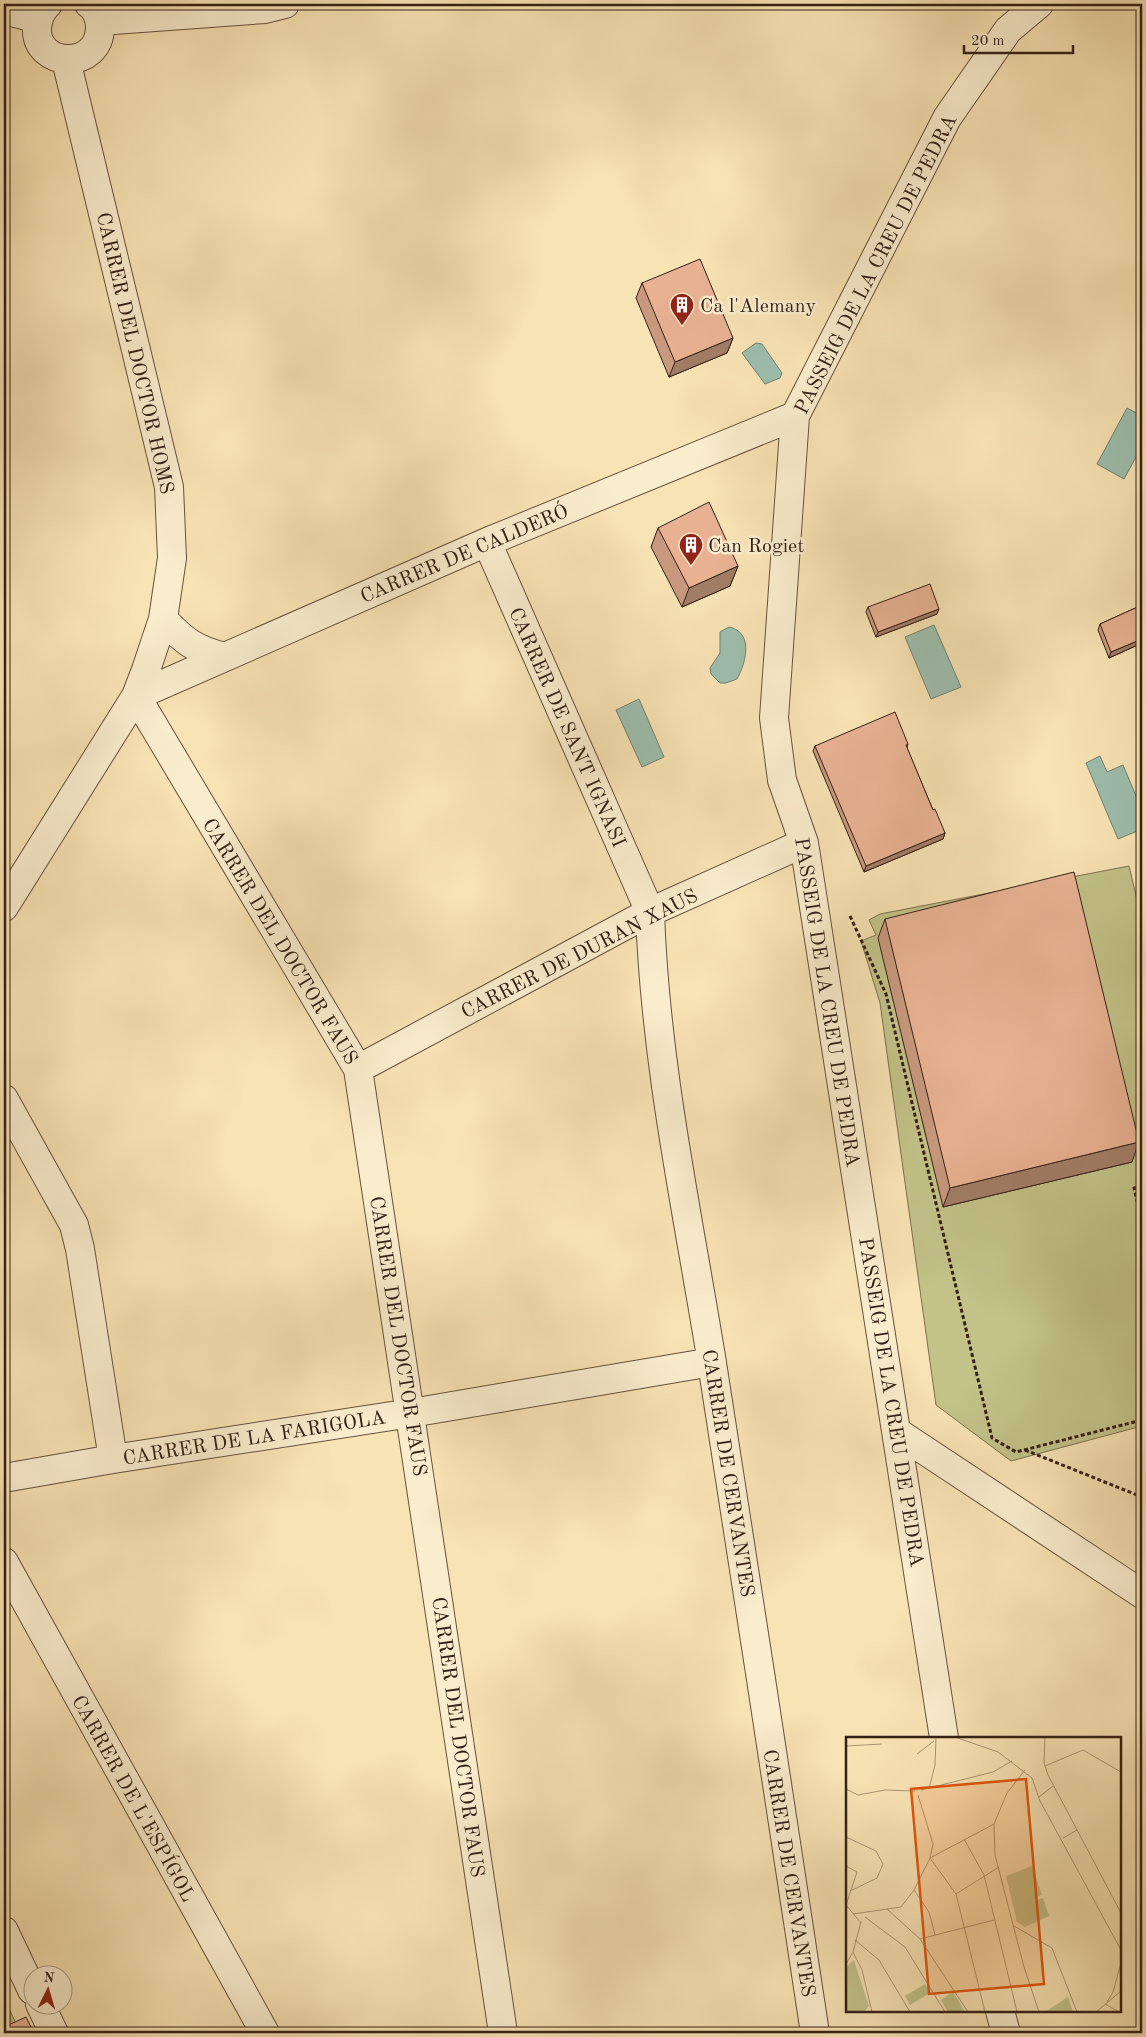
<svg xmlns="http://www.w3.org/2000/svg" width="1146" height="2037" viewBox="0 0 1146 2037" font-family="'Old Standard TT',serif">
<rect width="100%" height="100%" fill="#f8e3b4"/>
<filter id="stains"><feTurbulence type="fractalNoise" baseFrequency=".004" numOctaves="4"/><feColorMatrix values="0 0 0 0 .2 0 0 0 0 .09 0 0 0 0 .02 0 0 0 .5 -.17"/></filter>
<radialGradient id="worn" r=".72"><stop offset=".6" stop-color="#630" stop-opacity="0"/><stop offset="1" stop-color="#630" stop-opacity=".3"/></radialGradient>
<path fill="#c2c289" stroke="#7c7150" d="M1129,866L1142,921V1426L1011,1461L936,1405L880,1003L861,941L876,935L869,920L880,914Z
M4,1997L17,2026L4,2031Z"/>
<path fill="#9dbead" stroke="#737f71" d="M756,343L762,344L782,373L780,378L765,384L742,353Z
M1127,408L1140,415L1142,413V446L1124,479L1097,464Z
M934,625L961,687L931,699L905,637Z
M729,627C754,632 746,663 737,679L726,683H720L711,674L710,668L720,653V632Z
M639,699L664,757L642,767L616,710Z
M1100,756L1107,772L1123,765L1142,810V829L1118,839L1086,763Z"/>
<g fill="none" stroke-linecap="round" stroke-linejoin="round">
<defs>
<path id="street" d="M48,4C41,10 38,18 37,28C35,68 100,71 100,27C100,19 96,8 89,4
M4,10L38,19
M100,21L265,9L285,4
M487,542L650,912C655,1064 688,1214 712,1363C747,1586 781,1810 815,2033
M163,619C184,641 195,650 225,657
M136,696L358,1069L503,2033
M136,696L487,542L795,416
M4,907L136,696L146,670L163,619L172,558L169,487L66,60
M358,1069L650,912L804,843
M4,1099L74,1225L80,1249L113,1459
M897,1432L1142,1594
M4,1478L113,1459L411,1413L712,1362
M4,1562L265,2033
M944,1738L804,843L782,780L774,718L795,416L947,118L1008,30L1039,4
M4,1931L32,1990
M40,2004L54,2033
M1000,2011L1006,2033"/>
</defs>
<use href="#street" stroke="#66513e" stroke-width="30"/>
<path stroke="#352017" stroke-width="3" stroke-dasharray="4 2.5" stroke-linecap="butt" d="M850,916L886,994L992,1438L1016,1452L1142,1420
M1142,1186L1134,1188L1142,1223
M1025,1450L1142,1497"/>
<use href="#street" stroke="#faedce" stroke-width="28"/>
</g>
<path fill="#c8997e" stroke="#352017" d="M642,283L733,338L727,353L669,377L636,298Z
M658,528L738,566L730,586L682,607L651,547Z
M1142,605V643L1109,658L1098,630L1100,624Z
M868,607L937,614L876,637L866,612Z
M908,744L907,748L933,810L945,833L943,839L864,872L813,751L815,746Z
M885,919L1132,1162L943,1207L878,938Z"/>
<path fill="#a27d66" stroke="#352017" d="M733,338L727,353L669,377L675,362Z
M738,566L730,586L682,607L689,588Z
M939,609L937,614L876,637L878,632Z
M1142,639V643L1109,658L1111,652Z
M945,833L943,839L864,872L866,866Z
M1139,1142L1132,1162L943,1207L950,1188Z"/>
<path fill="#e8b292" stroke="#352017" d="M700,259L733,338L675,362L642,283Z
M709,502L738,566L689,588L658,528Z
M930,584L939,609L878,632L868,607Z
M1142,605V639L1111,652L1100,624Z
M895,712L908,744L906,745L933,810L935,809L945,833L866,866L815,746Z
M1074,872L1139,1142L950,1188L885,919Z
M26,2017L34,2033H4V2027Z"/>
<defs>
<symbol id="building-pin" viewBox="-11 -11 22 30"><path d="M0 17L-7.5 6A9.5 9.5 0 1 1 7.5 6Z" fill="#8f2418" stroke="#faedce"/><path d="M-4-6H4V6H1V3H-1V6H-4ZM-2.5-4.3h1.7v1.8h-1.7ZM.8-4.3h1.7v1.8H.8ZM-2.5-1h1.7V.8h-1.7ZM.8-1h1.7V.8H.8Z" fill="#fff"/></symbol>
</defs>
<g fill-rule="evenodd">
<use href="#building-pin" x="668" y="291" width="28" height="38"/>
<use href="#building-pin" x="677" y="531" width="28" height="38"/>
</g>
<g text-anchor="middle" stroke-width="5" stroke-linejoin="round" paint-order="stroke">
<g font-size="20" fill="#352017" stroke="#faedce">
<text transform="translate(875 264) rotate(-63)" y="7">PASSEIG DE LA CREU DE PEDRA</text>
<text transform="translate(136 353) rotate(77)" y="7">CARRER DEL DOCTOR HOMS</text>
<text transform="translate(464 553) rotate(-23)" y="7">CARRER DE CALDERÓ</text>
<text transform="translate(568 727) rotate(66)" y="7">CARRER DE SANT IGNASI</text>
<text transform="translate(281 941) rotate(59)" y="7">CARRER DEL DOCTOR FAUS</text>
<text transform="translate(579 953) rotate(-27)" y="7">CARRER DE DURAN XAUS</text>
<text transform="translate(828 1002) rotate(81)" y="7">PASSEIG DE LA CREU DE PEDRA</text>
<text transform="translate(399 1336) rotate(81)" y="7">CARRER DEL DOCTOR FAUS</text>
<text transform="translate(892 1402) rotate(81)" y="7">PASSEIG DE LA CREU DE PEDRA</text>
<text transform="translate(254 1437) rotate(-9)" y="7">CARRER DE LA FARIGOLA</text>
<text transform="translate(729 1473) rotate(81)" y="7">CARRER DE CERVANTES</text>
<text transform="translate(459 1737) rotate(82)" y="7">CARRER DEL DOCTOR FAUS</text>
<text transform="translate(134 1798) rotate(61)" y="7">CARRER DE L'ESPÍGOL</text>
<text transform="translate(790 1873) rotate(81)" y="7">CARRER DE CERVANTES</text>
</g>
<g font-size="20" fill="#352017" stroke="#faedce" text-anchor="start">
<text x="700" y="312">Ca l'Alemany</text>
<text x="708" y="552">Can Rogiet</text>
</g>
</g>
<g transform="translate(846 1737)">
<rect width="275" height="275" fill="#f8e3b4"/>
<path d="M186,129L196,158L191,160V163L197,161L203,179L179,190L171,185L160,139ZM8,223L23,269L18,275H0V230ZM79,247L84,256L64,268L59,259ZM107,255L119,275H102L95,263ZM222,260L227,275H199Z" fill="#c2c289"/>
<path fill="none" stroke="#aa9575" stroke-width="1" d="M109,0L152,15L186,41L194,64L275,213M199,0L198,26L202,38L275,176M0,9L36,7M71,17L88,4M199,29L237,13L275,35M179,33L161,56L148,87L149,118L178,230L193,275M0,52L12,58L39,53L69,54M83,52L89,28L90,0M75,53L147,35L166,24M193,60L207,49M0,100L30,114L37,127L31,141L4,154M217,101L231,93M118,102L138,138L171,275M84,121L110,157L139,275M84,121L148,87M0,129L11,135L0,168L15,186M68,153L83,175L89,198M110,157L153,130M41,172L74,202L122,275M7,177L55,170L68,153L84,121L87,107L72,58M19,180L59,210L99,275M168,189L206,211L231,275M74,202L148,183M9,203L33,223L64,275M7,215L16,233L26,275M0,227L7,215L15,185M261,265L267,255L275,226M259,267L273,275M250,275L275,254"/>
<path fill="#df560d" fill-opacity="0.15" stroke="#df560d" stroke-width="2.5" d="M180,42L198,247L83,257L65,52Z"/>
<rect width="275" height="275" fill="none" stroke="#352017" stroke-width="2.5"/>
</g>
<rect width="1146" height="2037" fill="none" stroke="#f8e3b4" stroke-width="20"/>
<rect x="5" y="5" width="1136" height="2027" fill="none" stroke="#352017" stroke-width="2.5"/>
<rect x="10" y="10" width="1126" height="2017" fill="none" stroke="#352017"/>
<g transform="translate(48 1990) rotate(5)"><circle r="24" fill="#faedce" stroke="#ab9b85"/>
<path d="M0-4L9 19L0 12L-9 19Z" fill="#8f2418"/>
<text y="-8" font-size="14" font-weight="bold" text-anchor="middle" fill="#352017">N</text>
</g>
<path d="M964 45v8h109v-8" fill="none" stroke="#352017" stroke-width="2.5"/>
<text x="971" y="45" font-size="15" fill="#352017" stroke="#faedce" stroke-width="4" paint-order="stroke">20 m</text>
<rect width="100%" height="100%" filter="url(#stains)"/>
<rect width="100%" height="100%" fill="url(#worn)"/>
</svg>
